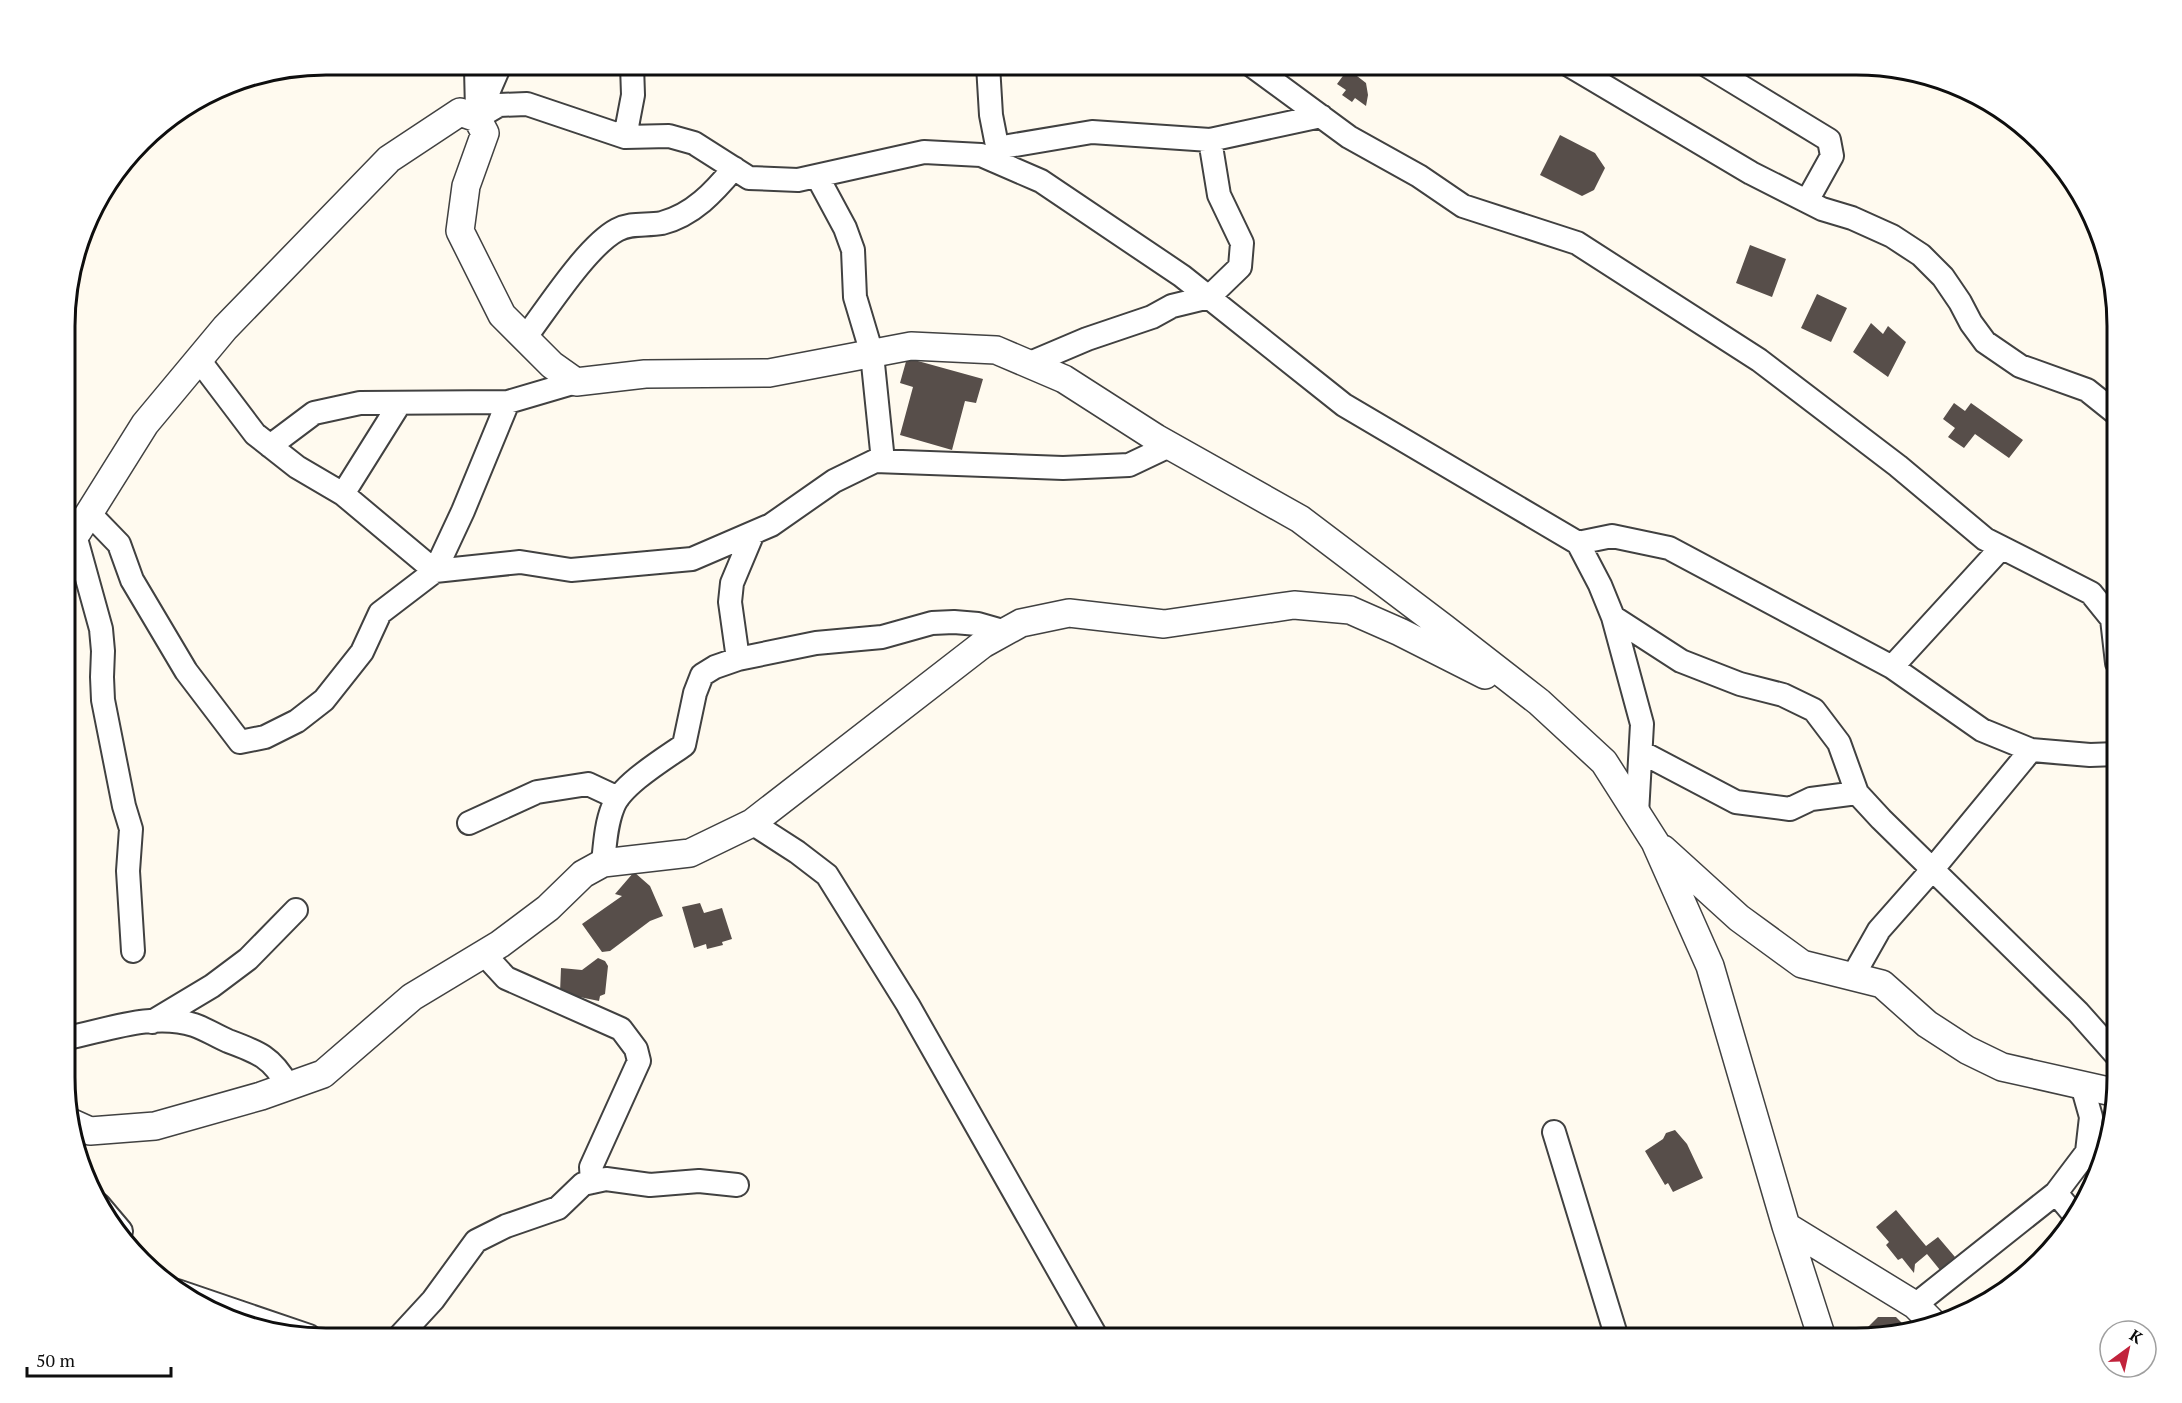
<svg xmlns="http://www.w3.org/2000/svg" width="2182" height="1403" viewBox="0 0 2182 1403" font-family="'PT Serif',serif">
<rect width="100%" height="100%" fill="#fffaef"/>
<path fill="#574e4a" d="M1348,69L1366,83L1368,95L1366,106L1355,98L1352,102L1342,95L1346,90L1337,84Z
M1560,135L1595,153L1605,168L1594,190L1582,196L1540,175Z
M1750,245L1786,259L1772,297L1736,283Z
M1817,294L1847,308L1831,342L1801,328Z
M1871,323L1883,334L1888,326L1906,342L1888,377L1853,352Z
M907,358L983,379L976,403L965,401L952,450L900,435L913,387L900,383Z
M1954,403L1965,411L1971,403L2023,440L2009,458L1975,434L1964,448L1948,437L1955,428L1943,419Z
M634,872L650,886L663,916L650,921L610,951L602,952L582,924L622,896L615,894Z
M700,903L704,913L722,908L732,939L722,942L723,945L707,949L706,944L694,948L682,907Z
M598,958L605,961L608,966L605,994L600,996L599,1001L560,993L561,968L582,970Z
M1675,1130L1687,1144L1703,1178L1673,1192L1668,1183L1665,1185L1645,1151L1663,1139L1666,1133Z
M1896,1210L1926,1246L1938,1237L1955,1257L1940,1270L1927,1254L1915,1264L1914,1273L1902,1258L1898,1260L1886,1245L1889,1242L1876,1227Z
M1878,1317H1896L1907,1328L1873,1338H1860V1335Z"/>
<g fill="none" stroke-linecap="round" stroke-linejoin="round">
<defs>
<path id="minor" d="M474,65L476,68L477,111
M988,65L991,115L1000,161
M1251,65L1349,137L1419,176L1463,206L1577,243L1759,360L1898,466L1985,539L2091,593L2112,619L2117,663
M1569,65L1751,173L1822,209L1852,218L1892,236L1921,255L1943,277L1960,302L1971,323L1985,342L2020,366L2087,390L2117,414
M1706,65L1829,140L1832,156L1807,201
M477,118L499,105L527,104L625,137L669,136L694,143L749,178L798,180L924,152L981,155L1041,181L1182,276L1344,405L1578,543L1612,536L1669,548L1892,667L1982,730L2031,750L2090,755L2117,754
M477,118L500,65
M625,137L633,95L632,65
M997,148L1092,132L1210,140L1321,116
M817,176L845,228L853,250L855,297L872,354L883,461
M525,338C547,309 587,246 617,230C632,222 646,226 662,223C693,215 714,192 734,168
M199,360L255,434L297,467L343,494L435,571L520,562L571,570L692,559L771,525L834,481L875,461L1063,468L1129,465L1169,446
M1028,364L1087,339L1152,317L1172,306L1209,297L1240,267L1242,243L1219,195L1210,140
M270,446L314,413L360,403L508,402L576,382
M343,494L400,403
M89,513L119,544L132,580L186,671L240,742L265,737L297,721L324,700L362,652L380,613L435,571L463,511L508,402
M75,535L101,629L103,651L102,677L103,700L124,806L131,829L128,871L133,951
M1578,543L1600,585L1613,617L1642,724L1637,814
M1613,617L1681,661L1740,684L1783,695L1814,710L1839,743L1857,793L1881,819L2078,1012L2117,1056
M738,659L730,602L732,583L753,533
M1892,667L2001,548
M1641,752L1736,802L1790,809L1811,799L1857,793
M469,823L537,792L588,784L618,798
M752,823L797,852L827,875L908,1005L1097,1338
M603,863C605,844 606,824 613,807C621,785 664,759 684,745L695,693L702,675L715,667L738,659L816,643L882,637L932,623L954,622L978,624L1006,632
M483,953L506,978L621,1029L636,1049L639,1061L591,1167L592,1182
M1853,976L1879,930L1932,870L2031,750
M152,1022L212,986L248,959L296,910
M67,1038C107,1030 153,1012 194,1025C206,1029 216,1036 228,1041C258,1052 272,1057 288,1086
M1554,1132L1617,1338
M2056,1193L2076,1217
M99,1205L121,1231
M177,1291L309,1336
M1915,1305L2056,1193L2087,1152L2091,1117L2082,1085
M398,1338L433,1300L476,1241L506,1226L558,1208L583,1184L606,1179L650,1185L699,1181L737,1185"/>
<path id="tertiary" d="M67,541L78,531L145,424L225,328L389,159L460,112L477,118L485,133L466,186L460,231L502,315L552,365L576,382L645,374L769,373L911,346L996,350L1064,379L1156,438L1300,519L1444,628L1539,702L1604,762L1655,842L1710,966L1786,1226L1822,1338
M1663,849L1739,918L1802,964L1882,984L1927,1024L1967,1050L2002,1067L2117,1093
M70,1122L90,1131L155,1126L261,1096L323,1074L412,997L500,944L548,908L583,874L603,863L690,853L752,823L983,644L1021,623L1069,613L1164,624L1294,605L1350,610L1400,632L1485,675
M1786,1226L1915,1305L1931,1321"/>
</defs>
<use href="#minor" stroke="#414141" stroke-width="26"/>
<use href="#tertiary" stroke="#414141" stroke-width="30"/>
<use href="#minor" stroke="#fff" stroke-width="22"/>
<use href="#tertiary" stroke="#fff" stroke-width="27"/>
</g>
<path d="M0 0H2182V1403H0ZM326 75H1856A251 251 0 0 1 2107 326V1077A251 251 0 0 1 1856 1328H326A251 251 0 0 1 75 1077V326A251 251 0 0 1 326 75Z" fill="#fff" fill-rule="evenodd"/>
<path fill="none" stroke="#0e0e0e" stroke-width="3" d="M326 75H1856A251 251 0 0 1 2107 326V1077A251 251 0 0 1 1856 1328H326A251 251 0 0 1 75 1077V326A251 251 0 0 1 326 75Z"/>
<g transform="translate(2128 1349) rotate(33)"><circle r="28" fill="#ffffff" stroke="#9f9f9f" stroke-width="1.5"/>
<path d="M0-4.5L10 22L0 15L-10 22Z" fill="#c1233c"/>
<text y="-9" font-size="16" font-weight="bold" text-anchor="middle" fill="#0e0e0e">K</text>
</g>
<path d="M27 1367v9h144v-9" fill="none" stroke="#0e0e0e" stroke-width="3"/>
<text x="36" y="1367" font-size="18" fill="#0e0e0e" stroke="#ffffff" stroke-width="4.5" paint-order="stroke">50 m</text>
</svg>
